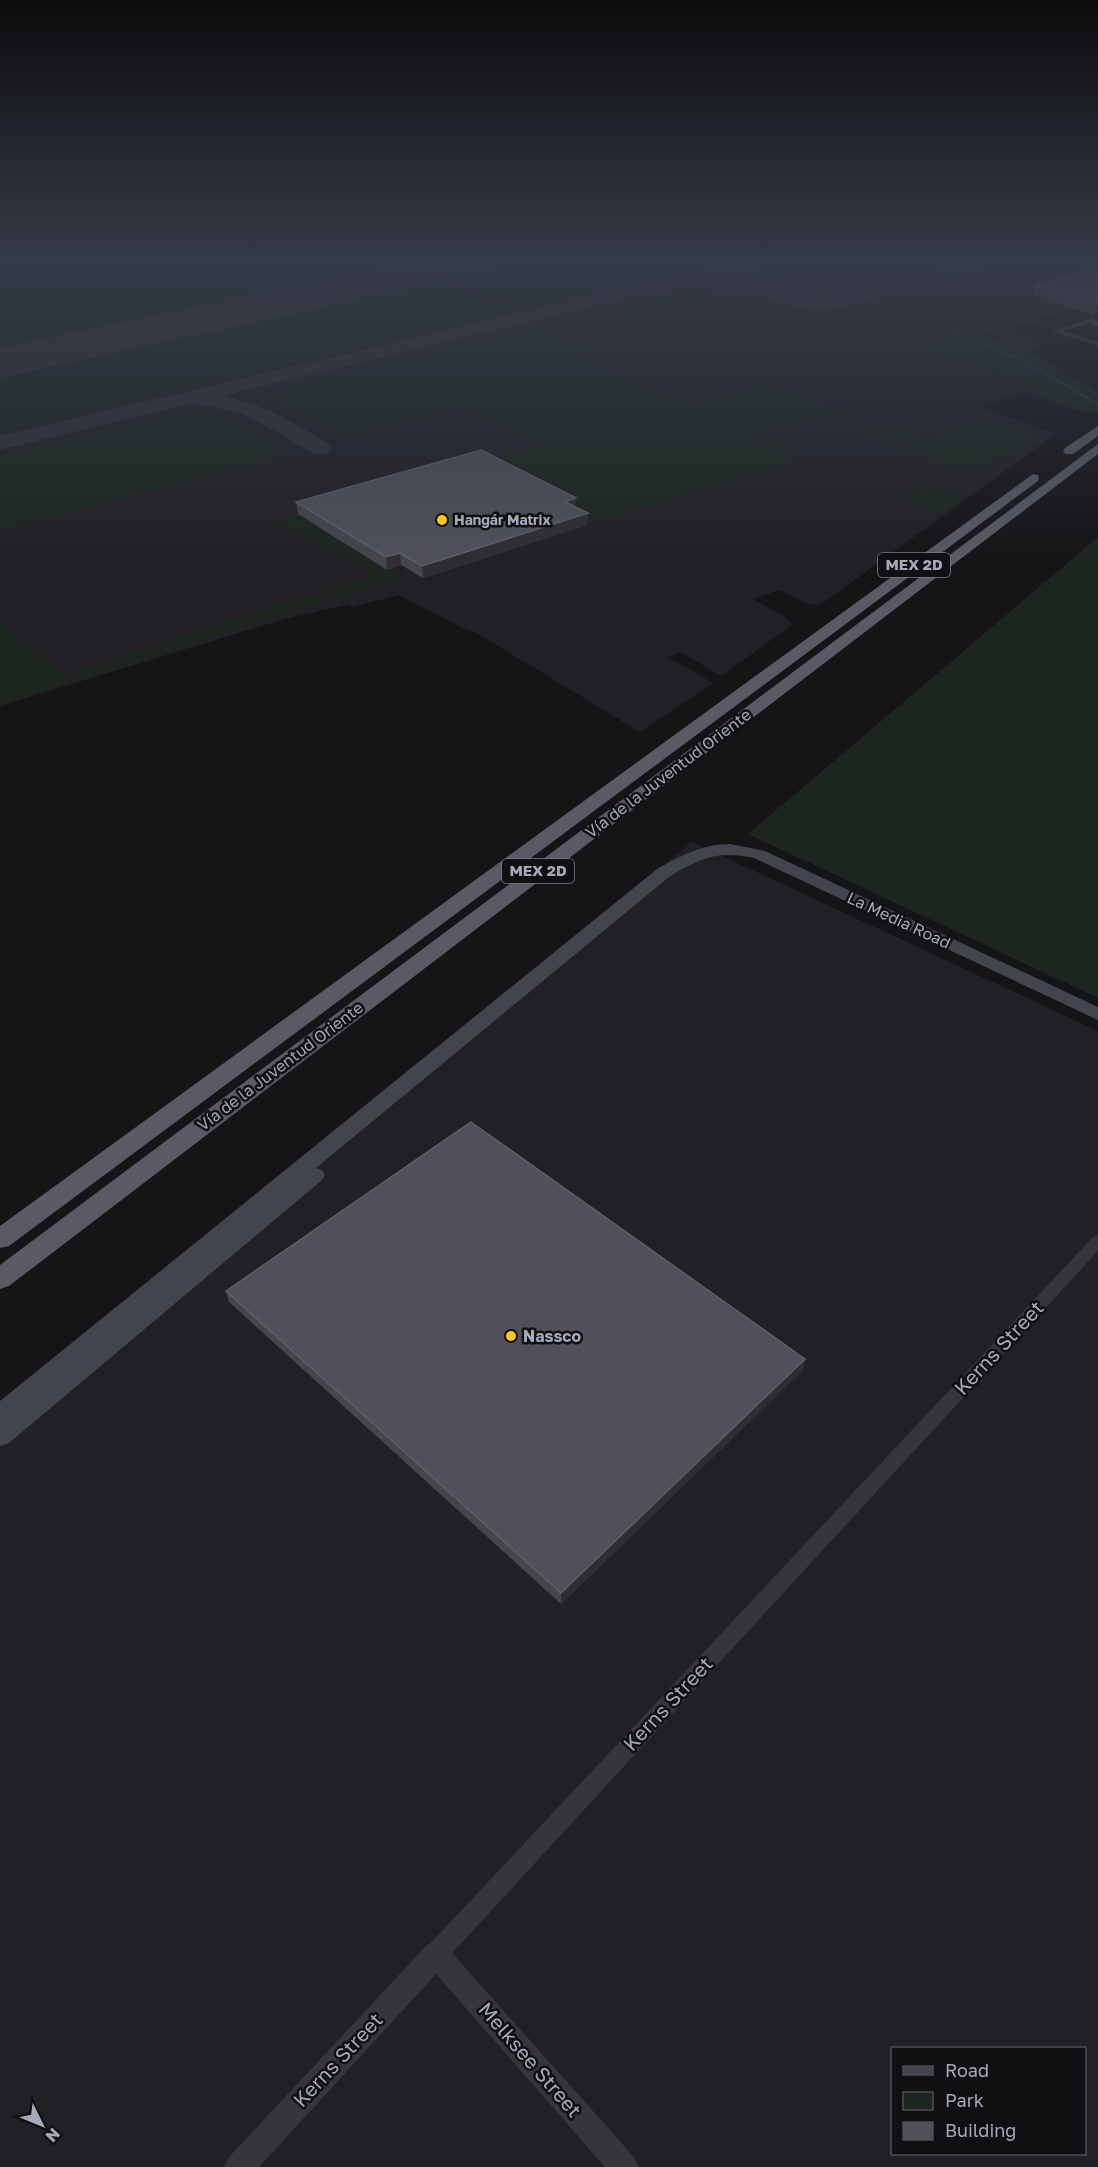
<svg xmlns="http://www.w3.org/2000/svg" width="1098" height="2167" viewBox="0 0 1098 2167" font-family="'Golos Text',sans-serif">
<rect width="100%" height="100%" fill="#151517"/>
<path fill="#212024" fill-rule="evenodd" d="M0,260H1098V313L1093,315L1072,309L1039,319L1053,324L1043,326L1033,323L1021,324L1004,329L1036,339L1029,342L1045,347L1028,353L997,340L1002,337L979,330L919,348L1035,388L981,407L1056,434L820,605L808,604L779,590L753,599L783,616L793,624L721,676L680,652L668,657L713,683L640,732L475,632L464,629L399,595L352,607L349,604L285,619L0,706Z
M692,842L1098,1031V2167H0V1406ZM892,2048H1084V2154H892Z"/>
<path fill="#1c251e" d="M0,260H437L0,352Z
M533,260H735L526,309L453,279Z
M803,260H842L761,279L751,278C759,266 789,264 803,260Z
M432,282L450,284L518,311L0,433V376Z
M711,284L724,287L606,317L587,318L581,315Z
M535,327L586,345L611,339L624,343L573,356L691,404L766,382L844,411L752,438L803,459L598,522L481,462L534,446L458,409L349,437L302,419L274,400C276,389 287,387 297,384Z
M974,331L1040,357L1098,393V412H1082L1023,392L1034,387L918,348Z
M193,412C227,412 256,431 281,452L279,457L0,532V455L114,427Z
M983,418L1045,440L964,472L900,448Z
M897,425L928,437L895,448L862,436V433Z
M925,485L965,499L941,516L897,498Z
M298,514L399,577L0,705V621L63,675L373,575L275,520Z
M1098,537V998L748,834Z"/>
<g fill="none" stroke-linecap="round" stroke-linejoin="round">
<path stroke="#2a323c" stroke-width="2" d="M949,329L1020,359L1098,404"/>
<path fill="#2e3034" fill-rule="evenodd" d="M743,260H774L771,264L728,274C768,284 802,302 844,296L964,264L968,260H986L987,264L976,272L852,305L824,310L796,307L723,284L703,280L225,395L271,411L328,443L331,448L328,453L320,455L312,453L270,428L240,413L193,403L0,450V436Z"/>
<path fill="#2e3034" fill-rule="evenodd" d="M417,260H502L495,269L480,273L0,378V348Z"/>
<path fill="#35363c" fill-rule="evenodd" d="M1098,1235V1251L444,1962L436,1965L428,1962L425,1954L428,1946L1093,1237Z"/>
<path fill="#35363c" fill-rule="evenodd" d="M1089,319L1096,321L1063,331L1098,342V346L1051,331Z
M436,1941L445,1945L634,2157L639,2167H605L436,1974L259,2167H224L229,2157L427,1945Z"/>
<path fill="#43454c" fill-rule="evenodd" d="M1092,318L1098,321V327L1089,323V319Z
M730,844L765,851L1098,1007V1020L754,858C717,850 700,858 669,877L316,1168L322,1170L325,1175L322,1180L9,1443L0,1446V1401L657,869C681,856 702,844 730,844Z"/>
<path fill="#595a64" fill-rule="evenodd" d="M1098,426V436L1073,454H1065L1063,451L1065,448Z
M1098,444V454L9,1286L0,1289V1265Z
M1033,474L1038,475L1039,478L1038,481L9,1246L0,1248V1226Z"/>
</g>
<path fill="#45464c" d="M1098,269V313L1093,315L1033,295L1035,285Z
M296,502L576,508L588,513L587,525L423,578L401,565L387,570L298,514Z
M226,1291L805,1359L803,1370L561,1604L229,1302Z"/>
<path fill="#2e2e32" d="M1098,304V313L1093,315L1095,305Z
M576,498V510L565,502Z
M588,513L587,525L423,578L422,566Z
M400,553L401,565L387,570L386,557Z
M805,1359L803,1370L561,1604V1593Z"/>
<path fill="#505158" stroke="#5d5f67" stroke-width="1.5" d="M1098,269V304L1095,305L1035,285Z
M481,450L576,498L565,502L588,513L422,566L400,553L386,557L296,502Z
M471,1122L805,1359L561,1593L226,1291Z"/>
<linearGradient id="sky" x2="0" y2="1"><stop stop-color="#0c0c0d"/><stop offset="0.46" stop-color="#353b47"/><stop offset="1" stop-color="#353b47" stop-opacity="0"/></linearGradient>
<rect width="1098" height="563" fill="url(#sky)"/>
<g fill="#ffc724" stroke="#101012" stroke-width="2">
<circle cx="442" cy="520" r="6"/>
<circle cx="511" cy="1336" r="6"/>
</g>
<g text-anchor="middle" stroke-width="5" stroke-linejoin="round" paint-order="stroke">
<g font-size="14" font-weight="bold" fill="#a5aab8" stroke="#101012" text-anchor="start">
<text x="454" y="525">Hangár Matrix</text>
</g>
<g fill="#101012" stroke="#787c86" stroke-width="1.5">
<rect x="878" y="553" width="72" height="24" rx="4.5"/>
<rect x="502" y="859" width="72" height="24" rx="4.5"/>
</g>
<g font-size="15" font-weight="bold" fill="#a5aab8">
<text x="914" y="570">MEX 2D</text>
<text x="538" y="876">MEX 2D</text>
</g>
<g font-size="16" fill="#a5aab8" stroke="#101012">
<text transform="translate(668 773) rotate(-37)" y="6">Vía de la Juventud Oriente</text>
<text transform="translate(899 920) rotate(25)" y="6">La Media Road</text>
<text transform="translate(280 1066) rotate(-37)" y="6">Vía de la Juventud Oriente</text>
</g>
<g font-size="16" font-weight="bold" fill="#a5aab8" stroke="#101012" text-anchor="start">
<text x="523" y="1342">Nassco</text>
</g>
<g font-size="20" fill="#a5aab8" stroke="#101012">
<text transform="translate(999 1348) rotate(-47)" y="7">Kerns Street</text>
<text transform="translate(668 1704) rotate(-47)" y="7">Kerns Street</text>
<text transform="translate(338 2060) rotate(-47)" y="7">Kerns Street</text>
<text transform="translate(530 2060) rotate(49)" y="7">Melksee Street</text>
</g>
</g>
<rect x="891" y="2047" width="195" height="108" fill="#101012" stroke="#4c4e54" stroke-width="1.5"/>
<rect x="903" y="2066" width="30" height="9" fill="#43454c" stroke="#4c4e54" stroke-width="1.5"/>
<text x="945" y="2077" font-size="18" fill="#a5aab8">Road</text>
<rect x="903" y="2092" width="30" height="18" fill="#1c251e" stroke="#4c4e54" stroke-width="1.5"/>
<text x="945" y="2107" font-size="18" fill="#a5aab8">Park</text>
<rect x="903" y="2122" width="30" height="18" fill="#505158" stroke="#4c4e54" stroke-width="1.5"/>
<text x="945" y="2137" font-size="18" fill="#a5aab8">Building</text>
<g transform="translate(42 2125) rotate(133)" stroke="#101012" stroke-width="4.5" paint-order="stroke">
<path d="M0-4.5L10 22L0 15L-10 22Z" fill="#a5aab8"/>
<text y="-9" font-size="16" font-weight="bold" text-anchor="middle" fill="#a5aab8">N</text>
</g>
</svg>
